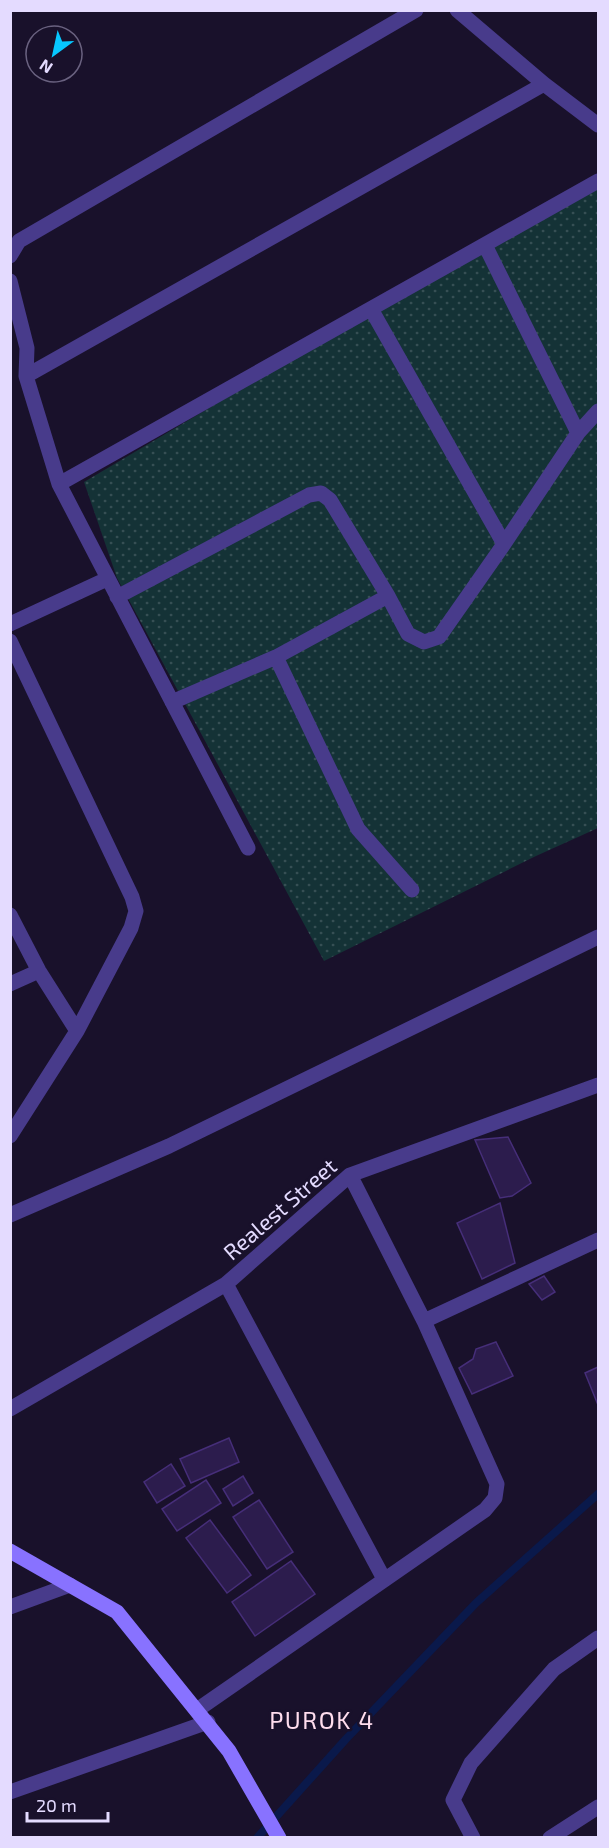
<svg xmlns="http://www.w3.org/2000/svg" width="609" height="1848" viewBox="0 0 609 1848" font-family="'Exo 2',sans-serif">
<defs>
<pattern id="grass-dots" width="8" height="8" patternUnits="userSpaceOnUse" patternTransform="scale(1.5)"><rect width="8" height="8" fill="#143236"/><path d="M2 2h.1M6 6h.1" fill="none" stroke="#364f54" stroke-width="1.8" stroke-linecap="round"/></pattern>
</defs>
<rect width="100%" height="100%" fill="#19112b"/>
<path fill="url(#grass-dots)" d="M598,187V828L536,856L324,961L117,578L84,482L485,245Z"/>
<g fill="none" stroke-linecap="round" stroke-linejoin="round">
<path stroke="#0a194b" stroke-width="8" d="M257,1838L346,1739L476,1603L598,1494"/>
</g>
<path fill="#2c1c4d" stroke="#462e79" stroke-width="1.5" d="M508,1137L531,1183L512,1196L500,1198L475,1140Z
M500,1203L515,1263L482,1279L457,1223Z
M544,1276L555,1292L542,1300L529,1284Z
M496,1342L513,1376L472,1394L459,1368L473,1359L476,1349Z
M598,1367V1405L585,1373Z
M229,1438L239,1462L191,1483L180,1459Z
M171,1464L185,1486L157,1503L144,1482Z
M243,1476L253,1493L233,1506L223,1489Z
M206,1480L221,1503L177,1531L162,1509Z
M259,1500L293,1552L267,1569L233,1517Z
M210,1520L251,1575L227,1593L186,1538Z
M291,1561L315,1594L255,1636L232,1602Z"/>
<g fill="none" stroke-linecap="round" stroke-linejoin="round">
<path stroke="#483b8b" stroke-width="15" d="M457,10L544,84L598,125
M485,245L578,433
M10,256L19,241L416,10
M10,281L27,348L26,376L59,484L248,848
M371,309L504,544
M26,376L544,84
M59,484L598,181
M117,597L309,495L321,493L330,500L388,596L408,634L424,642L439,637L504,544L578,433L598,411
M10,624L107,579
M10,641L132,897L136,911L131,928L77,1031L10,1136
M276,657L358,829L412,890
M172,702L276,657L388,596
M10,915L39,971L77,1031
M10,984L39,971
M10,1215L169,1146L598,937
M226,1284L384,1579
M424,1321L598,1240
M10,1409L226,1284L350,1175L598,1085
M10,1607L70,1585
M197,1710L485,1510L495,1498L497,1484L424,1321L350,1175
M10,1792L208,1722
M473,1838L453,1800L471,1763L554,1669L598,1638
M550,1838L598,1807"/>
<path stroke="#8872ff" stroke-width="15" d="M10,1551L117,1612L229,1751L279,1838"/>
</g>
<g text-anchor="middle" stroke-width="5" stroke-linejoin="round" paint-order="stroke">
<g font-size="22" fill="#e4dbff" stroke="#19112b">
<text transform="translate(280 1209) rotate(-41)" y="8">Realest Street</text>
</g>
<g font-size="24" letter-spacing="1.5" fill="#fde" stroke="#19112b">
<text x="322" y="1729">PUROK 4</text>
</g>
</g>
<rect width="609" height="1848" fill="none" stroke="#e4dbff" stroke-width="24"/>
<g transform="translate(54 54) rotate(213)"><circle r="28" fill="#19112b" stroke="#6a6280" stroke-width="1.5"/>
<path d="M0-4.5L10 22L0 15L-10 22Z" fill="#07c7ff"/>
<text y="-9" font-size="16" font-weight="bold" text-anchor="middle" fill="#e4dbff">N</text>
</g>
<path d="M27 1812v9h81v-9" fill="none" stroke="#e4dbff" stroke-width="3"/>
<text x="36" y="1812" font-size="18" fill="#e4dbff" stroke="#19112b" stroke-width="4.5" paint-order="stroke">20 m</text>
</svg>
